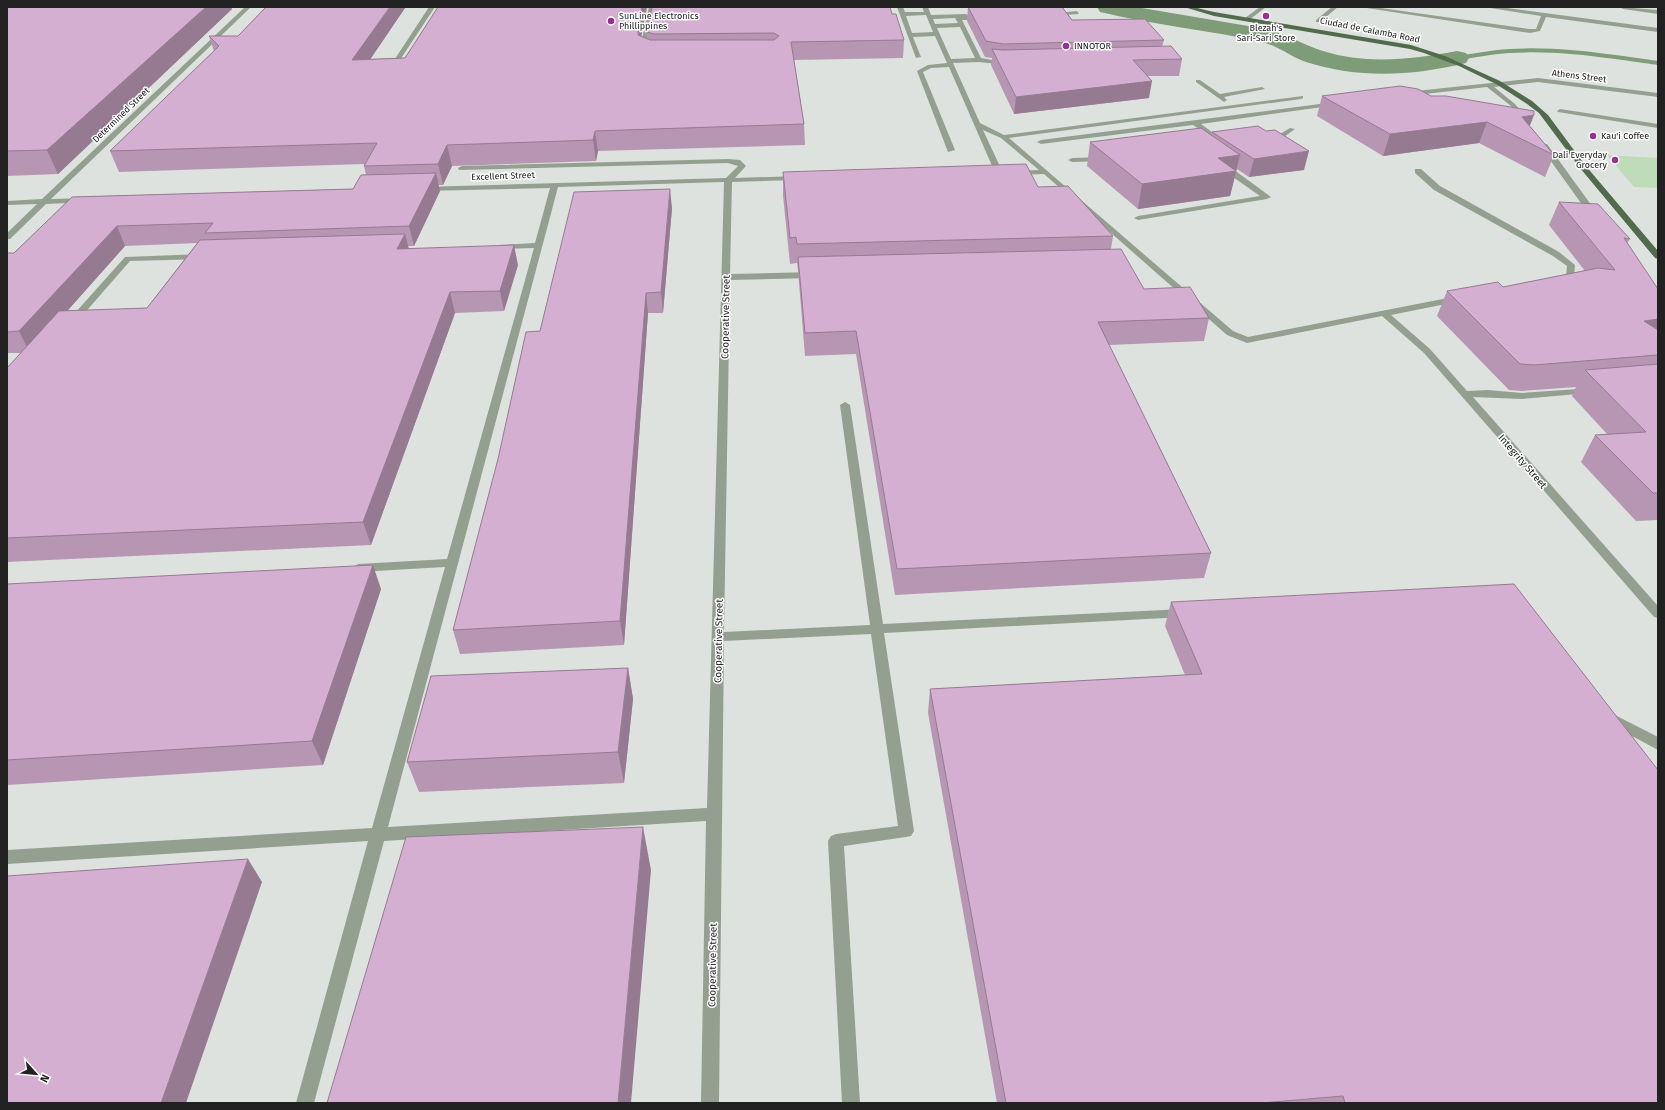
<svg xmlns="http://www.w3.org/2000/svg" width="1665" height="1110" viewBox="0 0 1665 1110" font-family="'Fira Sans',sans-serif">
<rect width="100%" height="100%" fill="#dee2de"/>
<path fill="#bfdcb9" d="M1607,155L1658,158V188L1634,187Z"/>
<g fill="none" stroke-linecap="round" stroke-linejoin="round">
<path stroke="#7e9c78" stroke-width="4" d="M1457,58C1474,56 1491,52 1509,51C1559,48 1608,56 1658,63"/>
<path fill="#7e9c78" fill-rule="evenodd" d="M1097,7H1136L1266,29C1286,34 1303,45 1323,51C1367,65 1413,59 1457,51L1466,53L1469,58L1466,63C1412,76 1359,79 1306,62C1291,57 1278,46 1262,42C1208,30 1154,25 1100,12Z"/>
<path fill="#93a090" fill-rule="evenodd" d="M245,7H251L51,199L85,198L89,200L88,202L46,204L10,239H7V233L37,204L7,205V201L42,199Z
M429,7H435L392,72H388L387,71Z
M649,7H655L647,43L648,53L645,55L642,53L641,43Z
M897,7H903L905,12H924L922,7H928L931,15L966,14L969,16L984,17L982,20H962L981,58L1009,63L1006,65L979,62L953,63L980,123L1004,135L1303,96V98L1301,99L1009,138L1233,331L1248,337L1458,296L1461,297V301L1391,315L1430,349L1467,391L1488,390L1522,393L1593,388L1594,390L1593,392L1589,393L1522,399L1473,397L1658,606V618L1654,617L1424,353L1382,316L1247,343L1227,335L1044,174L1012,175L1011,173L1015,171L1039,170L1001,138L983,130L1003,173L996,175L949,67L931,68L923,72L955,150L948,152L917,71L928,65L947,63L935,36L913,37L921,57L916,58ZM926,15L933,32L912,33L906,16ZM955,18L958,23L935,24L933,19ZM960,27L975,58L951,59L937,28Z
M1260,7H1266L1249,20H1245V18Z
M1332,7H1338L1320,22H1316V20Z
M1360,7H1374L1530,29H1536L1541,16L1484,7H1499L1658,28V32L1546,17L1540,31L1530,33Z
M1620,7L1658,10V14L1623,9Z
M1077,11L1079,14L1050,16L1047,14Z
M1538,78L1658,93V97L1538,82L1494,87L1515,104L1528,120L1525,122L1511,106L1487,87L1407,96L1404,94L1407,92Z
M1196,80H1200L1220,94L1262,87L1265,89L1224,97L1227,100L1224,102L1196,82Z
M1335,102L1337,103V105L1201,124L1227,143V145L1225,146L1193,125L1041,144L1037,142L1041,140Z
M1560,109L1658,124V128L1558,112L1557,111Z
M1290,128L1295,129L1284,137L1269,140L1266,138L1280,134Z
M1541,144H1547L1597,213V217H1591L1540,146Z
M1106,157V161H1103L1072,162L1068,160L1072,158Z
M728,159L740,160L746,166L735,178L798,176L802,178L798,180L732,182L730,274L815,272L819,275L815,278L730,280L724,632L870,625L840,405L845,402L850,405L883,624L1184,609L1188,610L1190,613L1188,616L1184,617L884,633L914,831L911,836L906,837L844,846L860,1103H842L828,841L831,836L836,834L898,826L871,634L724,641L719,1103H701L706,821L384,841L314,1103H296L368,841L7,864V850L372,828L445,567L358,572L352,568L358,564L447,559L534,248L499,249L495,247L499,245L535,243L550,188L423,191L419,189L423,187L726,178L738,166L728,163L459,170L458,168L462,166ZM724,182L707,808L388,827L558,187Z
M1220,164H1226L1271,197L1267,199L1138,220L1134,218L1138,216L1260,196L1220,168Z
M1415,169H1421L1440,186L1559,252L1575,265L1574,277L1570,280L1555,281V277L1566,275L1567,266L1553,256L1434,190L1415,173Z
M203,254L207,257L206,259L130,261L75,324H69L67,322L125,257Z
M1609,712L1658,737V750L1604,721L1602,717L1604,713Z"/>
<path fill="#526b4d" fill-rule="evenodd" d="M1184,7H1193L1214,12L1411,45L1445,56L1500,81L1532,101L1548,115L1585,165L1658,251V259L1655,258L1580,168L1539,113L1527,104L1496,84L1459,66L1424,53L1410,49L1214,16Z"/>
</g>
<path fill="#b796b4" fill-rule="evenodd" d="M7,7H231L232,9L58,174L7,176Z
M266,7H405V8L370,59L405,58L438,7H647L641,36L647,39V32L892,14L904,40L903,58L794,60L804,124L805,145L598,151L596,161L452,166L443,185H438L440,191L414,246H408L409,249L518,265L504,311L455,313L371,545L7,562V368L21,353H7V254L14,253L72,197L353,189L366,175L364,166V164L119,172L110,151L214,51L209,36H238ZM197,243L147,308L67,311L125,246Z
M968,7H1062L1072,20L1164,40L1162,47L1182,59L1179,76H1148L1149,98L1014,114L991,65L992,58L985,57L967,21Z
M1322,96H1431L1530,126L1554,155L1545,177L1479,143L1383,156L1317,116Z
M1212,132L1304,170L1249,177L1237,169L1230,196L1138,209L1087,166L1090,142L1211,135Z
M783,172L1038,187L1113,236L1111,249L1144,289L1209,318L1204,341L1109,345L1211,553L1204,578L895,595L856,354L805,356L798,271L797,263L790,264L783,196Z
M1559,202L1630,239L1627,243L1658,289V520L1636,521L1581,462L1595,435L1607,434L1572,396L1576,387L1522,391L1509,390L1437,316L1447,291L1503,287L1585,271L1549,225Z
M672,208L663,313H648L624,645L460,654L453,630L540,331Z
M7,584L381,589L323,765L7,785Z
M1171,602L1658,1103H997L928,713L930,689L1185,675L1165,626Z
M628,668L633,699L624,783L419,792L407,762Z"/>
<path fill="#957a92" d="M206,7H231L232,9L58,174L47,150Z
M390,7H405V8L357,79L352,60Z
M642,7H647L640,43L638,25Z
M1152,81L1149,98L1014,114L1016,97Z
M1534,115L1526,136L1522,117Z
M1487,122L1479,143L1383,156L1390,134Z
M595,131L598,151L596,161L593,140Z
M447,145L452,166L443,185L438,164Z
M1309,151L1304,170L1249,177L1254,159Z
M1240,155L1230,196L1138,209L1142,184L1218,158Z
M436,173L440,191L414,246L409,226Z
M670,189L672,208L663,313L661,292Z
M117,226L125,246L30,353L19,331Z
M405,234L410,253L397,249Z
M514,245L518,265L504,311L500,291Z
M450,292L455,313L371,545L363,522Z
M646,293L648,313L624,645L620,621Z
M1658,319V342L1644,321Z
M373,565L381,589L323,765L312,741Z
M628,668L633,699L624,783L618,752Z
M643,827L651,870L631,1103H618Z
M248,859L262,882L186,1103H161Z"/>
<path fill="#d5afd1" stroke="#957a92" d="M7,7H206L47,150L7,151Z
M266,7H390L352,60L405,58L438,7H642L638,25V35L650,40H774L779,36L774,33L654,34L647,32L652,7H890L892,14H896L904,40L791,42L804,124L595,131L593,140L447,145L438,164L364,166L377,143L110,151L219,46L209,36H238Z
M968,7H1062L1072,20L1145,19L1164,40L1003,44L986,41Z
M1171,46L1182,59L1133,60L1152,81L1016,97L992,49L1003,50Z
M1400,86L1418,89L1431,96H1446L1534,111V115L1522,117L1554,155L1487,122L1390,134L1322,96Z
M1258,126L1266,131L1275,130L1309,151L1254,159L1212,132Z
M1201,128L1240,155L1218,158L1236,171L1142,184L1090,142Z
M1026,164L1038,187L1068,186L1113,236L797,244L796,237L790,238L783,172Z
M436,173L409,226L205,233L213,223L117,226L19,331L7,332V254L8,253H14L72,197L353,189L361,175Z
M670,189L661,292L646,293L620,621L453,630L498,459L526,332L540,331L574,192Z
M1559,202L1598,204L1630,239L1624,238L1658,289V319L1644,321L1658,330V355L1534,365L1520,364L1447,291L1498,282L1503,287L1598,268L1615,270Z
M405,234L397,249L514,245L500,291L450,292L363,522L7,538V368L59,311L147,308L200,240Z
M1121,249L1144,289L1190,287L1209,318L1098,322L1211,553L897,569L856,331L805,333L798,257Z
M1658,364V493H1653L1595,435L1646,432L1585,370Z
M373,565L312,741L7,760V584Z
M1514,584L1658,770V1103H1345L1343,1096L1261,1103H1006L930,689L1202,674L1171,602Z
M628,668L618,752L407,762L431,676Z
M643,827L618,1103H327L406,837Z
M248,859L161,1103H7V876Z"/>
<g fill="#983093" stroke="#fff" stroke-width="1.5">
<circle cx="1266" cy="16" r="4"/>
<circle cx="611" cy="21" r="4"/>
<circle cx="1066" cy="46" r="4"/>
<circle cx="1593" cy="136" r="4"/>
<circle cx="1615" cy="160" r="4"/>
</g>
<g text-anchor="middle" stroke-width="3" stroke-linejoin="round" paint-order="stroke">
<g font-size="9" fill="#202120" stroke="#fff" text-anchor="start">
<text x="619" y="19">SunLine Electronics<tspan x="619" dy="10">Phillippines</tspan></text>
<text x="1266" y="31" text-anchor="middle">Blezah's<tspan x="1266" dy="10">Sari-Sari Store</tspan></text>
<text x="1074" y="49">INNOTOR</text>
<text x="1601" y="139">Kau'i Coffee</text>
<text x="1607" y="158" text-anchor="end">Dali Everyday<tspan x="1607" dy="10">Grocery</tspan></text>
</g>
<g font-size="9" fill="#202120" stroke="#fff">
<text transform="translate(1370 30) rotate(11)" y="3">Ciudad de Calamba Road</text>
<text transform="translate(1579 76) rotate(7)" y="3">Athens Street</text>
<text transform="translate(121 115) rotate(-44)" y="3">Determined Street</text>
<text transform="translate(503 176) rotate(-2)" y="3">Excellent Street</text>
</g>
<g font-size="10" fill="#202120" stroke="#fff">
<text transform="translate(725 317) rotate(-89)" y="4">Cooperative Street</text>
<text transform="translate(1523 461) rotate(49)" y="4">Integrity Street</text>
<text transform="translate(718 641) rotate(-89)" y="4">Cooperative Street</text>
<text transform="translate(712 965) rotate(-89)" y="4">Cooperative Street</text>
</g>
</g>
<rect width="1665" height="1110" fill="none" stroke="#202120" stroke-width="16"/>
<g transform="translate(36 1074) rotate(117)" stroke="#ffffff" stroke-width="3" paint-order="stroke">
<path d="M0-3L7 15L0 10L-7 15Z" fill="#202120"/>
<text y="-6" font-size="11" font-weight="bold" text-anchor="middle" fill="#202120">N</text>
</g>
</svg>
